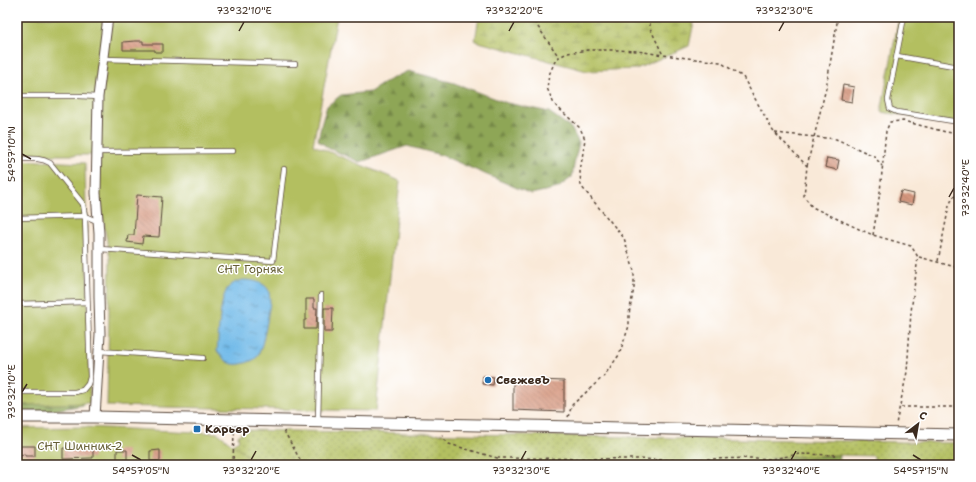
<svg xmlns="http://www.w3.org/2000/svg" width="976" height="482" viewBox="0 0 976 482" font-family="'Shantell Sans',sans-serif">
<defs>
<pattern id="grass-dots" width="8" height="8" patternUnits="userSpaceOnUse"><rect width="8" height="8" fill="#b3bf61"/><path d="M2 2h.1M6 6h.1" fill="none" stroke="#939b4f" stroke-width="1.8" stroke-linecap="round"/></pattern>
<pattern id="forest-firs" width="22" height="20" patternUnits="userSpaceOnUse"><rect width="22" height="20" fill="#8ea657"/><path d="M5 1l3.5 6h-7zM16 11l3.5 6h-7z" fill="#758747"/></pattern>
<pattern id="wetland-marsh" width="20" height="14" patternUnits="userSpaceOnUse"><rect width="20" height="14" fill="#b3bf61"/><path d="M1 5h8M5 5V1M11 12h8M15 12V8" fill="none" stroke="#939b4f"/></pattern>
<pattern id="water-ripples" width="26" height="14" patternUnits="userSpaceOnUse"><rect width="26" height="14" fill="#70b9e8"/><path d="M2 4q2-2 4 0t4 0M15 11q2-2 4 0t4 0" fill="none" stroke="#5d97bb"/></pattern>
<pattern id="building-back-hatch" width="6" height="6" patternUnits="userSpaceOnUse"><rect width="6" height="6" fill="#d6977f"/><path d="M-1 5l2 2M0 0l6 6M5-1l2 2" fill="none" stroke="#af7b67"/></pattern>
</defs>
<rect width="100%" height="100%" fill="#fff"/>
<filter id="ink" filterUnits="userSpaceOnUse"><feTurbulence type="fractalNoise" baseFrequency=".025" numOctaves="2"/><feDisplacementMap in="SourceGraphic" scale="8" xChannelSelector="R" yChannelSelector="G"/><feConvolveMatrix kernelMatrix="1 2 1 2 8 2 1 2 1" color-interpolation-filters="sRGB"/></filter>
<filter id="wash" filterUnits="userSpaceOnUse"><feTurbulence type="fractalNoise" baseFrequency=".012" numOctaves="4" result="noise"/><feDisplacementMap in="SourceGraphic" scale="16" xChannelSelector="R" yChannelSelector="G"/><feGaussianBlur stdDeviation="0.9" result="paint"/><feColorMatrix in="noise" values="0 0 0 0 0 0 0 0 0 0 0 0 0 0 0 0 0 1.4 0 .05"/><feComposite in="paint" operator="in"/></filter>
<g filter="url(#wash)">
<rect width="100%" height="100%" fill="#f9e9d8"/>
<path fill="url(#grass-dots)" stroke="#777440" d="M243,430L959,443V465H874V456L840,455L772,458L770,465H226L222,449L239,440L238,436Z"/>
<path fill="url(#forest-firs)" stroke="#64683a" d="M408,71L454,83L507,103L549,112L571,128L579,143L575,159L572,177L558,188L531,194L441,155L407,146L360,162L328,148L318,140L322,122L327,106L341,95L370,92L387,81Z
M17,396L84,401L83,405L45,412H17Z
M839,455V465H770L771,459Z"/>
<path fill="url(#wetland-marsh)" stroke="#777440" d="M479,17H695L689,46L636,69L587,71L475,41Z"/>
<path fill="#b3bf61" stroke="#777440" d="M17,17H337L313,145L400,181L376,411L107,406L110,259L92,155H17Z
M899,17H959V124L881,112Z
M17,160L85,163L90,403L17,405Z
M84,427L218,433L259,465H17V428Z"/>
<path fill="url(#water-ripples)" stroke="#567283" d="M243,280C251,280 262,281 268,289C269,292 270,298 270,301C269,312 263,351 256,358C254,360 249,362 245,363C231,367 226,362 217,351C219,334 219,303 227,289C231,284 237,281 243,280Z"/>
<g id="blocks">
<path fill="url(#building-back-hatch)" d="M135,41H143V44H163V52H155V50H123V42Z
M843,85L854,87L852,102L841,100Z
M827,158L839,160L837,170L825,167Z
M901,191L914,194L912,205L898,202Z
M137,195L162,197L159,237L143,236L142,244L127,242L128,235H134Z
M306,299H314V308H317L316,329H304V320H306Z
M324,308H333L332,332H324Z
M483,376L494,377L493,385L482,384Z
M513,379L564,381V412L513,410Z
M17,446H35V456H25V454L17,455Z
M63,448H93V458L63,459Z
M117,450H127V460H117Z
M160,450V461H150V451Z"/>
</g>
</g>
<g filter="url(#ink)">
<use href="#blocks" fill-opacity="0" stroke="#58473a" stroke-width="1"/>
<g fill="none" stroke-linecap="round" stroke-linejoin="round">
<defs>
<path id="service" d="M904,17L888,100L890,109L897,112L959,122
M897,56L959,67
M103,59L295,64
M17,96H79L98,97
M97,152L233,151
M17,159C29,159 40,157 50,163L83,204L85,216L90,377L88,384L83,390L75,392H17
M17,218L85,216L99,222
M100,249L273,261L284,169
M17,304L87,302
M99,351L203,358
M318,421L321,295"/>
<path id="minor" d="M95,417L100,334L99,297V233L96,193L98,97L108,17"/>
<path id="tertiary" d="M17,417H95L959,435"/>
</defs>
<use href="#service" stroke="#58473a" stroke-width="6"/>
<use href="#minor" stroke="#58473a" stroke-width="11"/>
<use href="#tertiary" stroke="#58473a" stroke-width="13"/>
<path stroke="#58473a" stroke-width="1.5" stroke-dasharray="3 3" stroke-linecap="butt" d="M531,17L559,57
M650,17V28L663,55L720,62L743,77L773,131L807,166L804,196L812,207L859,229L873,235L911,246L918,257L911,312L907,372L896,424
M775,133L836,139L874,156L882,166
M807,166L826,88L838,17
M873,235L880,192L886,131L890,122L903,121L946,132L959,134
M919,257L959,268
M938,261L949,206L953,197L959,195
M901,407H959
M568,417L572,405L604,376L619,355L629,326V314L634,288V271L624,238L581,186L580,172L585,139L580,128L554,104L547,88L549,75L556,59L567,53L588,50H617L637,51L663,55
M284,431L303,465
M442,434L444,439L449,444L497,458L501,465
M497,458L637,459L666,460L754,458L771,459L800,454L835,455
M545,458L551,465
M233,465L234,429"/>
<use href="#service" stroke="#fff" stroke-width="4.5"/>
<use href="#minor" stroke="#fff" stroke-width="9"/>
<use href="#tertiary" stroke="#fff" stroke-width="11"/>
</g>
</g>
<path fill="none" stroke="#3b2a1e" stroke-width="1.5" d="M239,31L244,22M509,31L514,22M779,31L784,22M22,154L31,159M949,197L954,188M22,392L27,384M132,455L141,460M913,455L921,460M251,460L256,451M521,460L526,451M791,460L796,451"/>
<g fill="#1f6fb2" stroke="#fff" stroke-width="1.5">
<circle cx="488" cy="380" r="4"/>
<rect x="193" y="425" width="8" height="8" rx="2"/>
</g>
<g text-anchor="middle" stroke-width="3" stroke-linejoin="round" paint-order="stroke">
<g font-size="12" fill="#655e35" stroke="#fff">
<text x="250" y="273">СНТ Горняк</text>
<text x="80" y="450">СНТ Шинник-2</text>
</g>
<g font-size="12" font-weight="bold" fill="#3b2a1e" stroke="#fff" text-anchor="start">
<text x="496" y="384">СвежевЪ</text>
<text x="205" y="433">Карьер</text>
</g>
</g>
<rect width="976" height="482" fill="none" stroke="#fff" stroke-width="44"/>
<g transform="translate(918 424) rotate(31)" stroke="#ffffff" stroke-width="3" paint-order="stroke">
<path d="M0-3L7 15L0 10L-7 15Z" fill="#3b2a1e"/>
<text y="-6" font-size="11" font-weight="bold" text-anchor="middle" fill="#3b2a1e">С</text>
</g>
<rect x="22" y="22" width="932" height="438" fill="none" stroke="#3b2a1e" stroke-width="1.5"/>
<g font-size="10" text-anchor="middle" fill="#3b2a1e">
<text x="244" y="14">73°32'10"E</text>
<text x="514" y="14">73°32'20"E</text>
<text x="784" y="14">73°32'30"E</text>
<text transform="translate(11 154) rotate(-90)" y="4">54°57'10"N</text>
<text transform="translate(965 188) rotate(-90)" y="4">73°32'40"E</text>
<text transform="translate(11 392) rotate(-90)" y="4">73°32'10"E</text>
<text x="141" y="474">54°57'05"N</text>
<text x="251" y="474">73°32'20"E</text>
<text x="521" y="474">73°32'30"E</text>
<text x="791" y="474">73°32'40"E</text>
<text x="921" y="474">54°57'15"N</text>
</g>
</svg>
